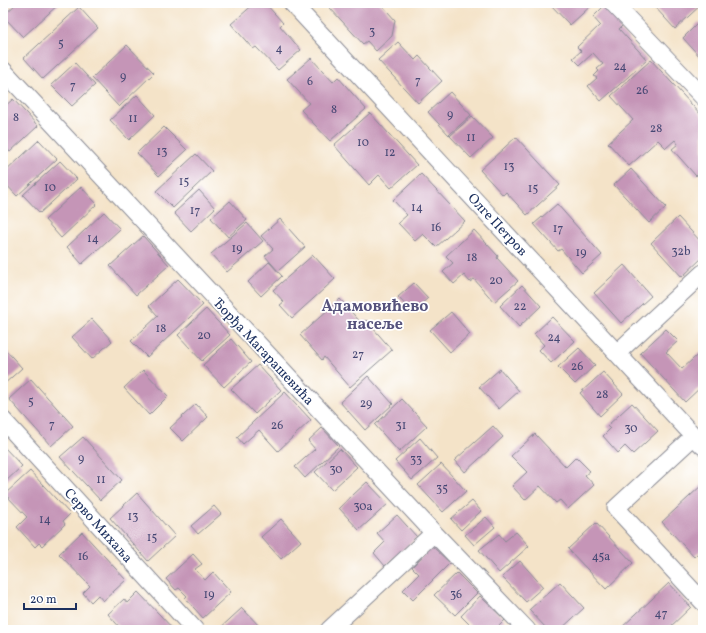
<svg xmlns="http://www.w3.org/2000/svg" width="706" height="633" viewBox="0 0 706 633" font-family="Vollkorn,serif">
<rect width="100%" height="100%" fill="#fff"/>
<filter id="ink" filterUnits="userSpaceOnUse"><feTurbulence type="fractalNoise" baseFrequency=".025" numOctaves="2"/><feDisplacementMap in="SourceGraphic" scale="8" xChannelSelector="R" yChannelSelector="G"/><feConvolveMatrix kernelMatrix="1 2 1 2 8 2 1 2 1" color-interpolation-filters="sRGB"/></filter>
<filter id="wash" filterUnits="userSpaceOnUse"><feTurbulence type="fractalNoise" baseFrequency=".012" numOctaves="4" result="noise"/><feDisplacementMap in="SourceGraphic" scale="16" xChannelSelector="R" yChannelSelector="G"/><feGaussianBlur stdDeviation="0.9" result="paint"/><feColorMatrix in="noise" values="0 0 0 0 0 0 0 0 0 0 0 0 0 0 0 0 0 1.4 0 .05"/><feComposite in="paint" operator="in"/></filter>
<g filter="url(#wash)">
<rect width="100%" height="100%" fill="#f4e3c8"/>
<g id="blocks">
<path fill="#c595b7" d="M17,3H60L23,37L3,16Z
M255,3H265L283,23L280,26L301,50L278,70L256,47L253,49L231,24Z
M332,3H380L395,20L392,36L376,51L367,41L363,44L330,8L334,5Z
M549,3H594L570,25Z
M607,3L627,21L619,29L647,60L601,101L588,86L597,78L594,76L599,71L597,69L603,64L593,53L580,65L573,58L581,51L577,47L600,25L593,17Z
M657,3H703L675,29L654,6Z
M79,7L98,28L43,79L24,58Z
M699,22L703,26V56L701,58L683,38Z
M398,42L415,60L419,56L442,81L418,103L378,60Z
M127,45L154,73L119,107L92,78Z
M311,58L333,82L338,77L366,109L330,141L301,110L309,103L287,79Z
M651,60L703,117V172L702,170L696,176L672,149L678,144L675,140L666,148L658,140L629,166L608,143L633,120L611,96Z
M75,63L95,85L72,106L51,85Z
M450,92L471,115L449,135L428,112Z
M137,95L155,115L129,140L110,120Z
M13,99L38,126L10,152L3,144V108Z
M370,113L417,165L391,188L379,175L369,185L334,145Z
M472,116L493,138L471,158L450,136Z
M164,127L187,150L159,176L137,153Z
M516,137L560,185L527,215L506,192L503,195L480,170Z
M39,140L57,159L17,196L3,181V174Z
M196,154L212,171L173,208L156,191Z
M60,161L77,179L40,213L23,195Z
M631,169L666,207L649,223L614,185Z
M421,174L465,221L436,247L423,234L415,241L398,223L407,215L393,200Z
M81,187L97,204L61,238L45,220Z
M199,190L215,208L191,231L174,213Z
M230,201L247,220L228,237L211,218Z
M557,204L602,255L582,273L561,249L558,251L534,224Z
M104,212L120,229L82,264L67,247Z
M678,217L703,244V257L682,277L651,243Z
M280,219L305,247L278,271L265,256L273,249L261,236Z
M247,223L263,241L227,272L211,254Z
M474,230L498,256L497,258L518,281L494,302L474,279L470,282L464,275L454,284L443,272L453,263L446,256Z
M143,236L169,265L136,295L110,266Z
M313,255L335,279L292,318L280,305L284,302L273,290Z
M269,262L282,276L261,296L248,282Z
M624,265L651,296L621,323L594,293Z
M178,279L203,305L147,357L131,341L158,316L149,306Z
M414,283L428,298L412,312L398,297Z
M522,285L541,306L519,327L500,306Z
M340,299L362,324L366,320L392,350L350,387L324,357L322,360L300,335Z
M206,309L230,335L202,361L178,335Z
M451,312L470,334L450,352L430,330Z
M552,317L575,341L551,363L539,350L544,345L534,334Z
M92,319L112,341L92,359L72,337Z
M666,329L678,341L666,352L682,369L703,350V385L685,402L640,353Z
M231,339L251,362L224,387L203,365Z
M3,347L22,368L3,385Z
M579,348L595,365L575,384L558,367Z
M258,365L281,390L255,414L231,389Z
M500,369L519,391L499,409L479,387Z
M143,370L168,396L149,415L124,388Z
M603,372L623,394L600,416L580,393Z
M368,376L393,404L365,430L340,402Z
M31,379L73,426L51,446L9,399Z
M285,392L311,420L278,451L259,430L243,444L237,437Z
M402,399L427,426L399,452L375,425Z
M632,403L658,431L633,454L625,446L618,453L603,436L610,429L607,426Z
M196,404L208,417L183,441L170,428Z
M493,426L503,437L465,472L455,460Z
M322,428L339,446L305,478L295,467L315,449L308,441Z
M535,434L566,467L576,457L590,471L585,475L594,485L568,509L560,500L556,503L540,486L525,500L512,486L527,472L511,456Z
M83,437L122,480L100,500L60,457Z
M420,438L437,458L412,480L395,461Z
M3,446L22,466L3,484Z
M340,449L357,467L332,490L315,472Z
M441,464L466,491L443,512L418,485Z
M30,471L70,514L63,521L65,524L42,546L39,543L35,547L17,527L27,517L5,494Z
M367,482L388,504L359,530L339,508Z
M703,484V548L694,557L662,522Z
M137,493L175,536L148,561L110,518Z
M472,501L481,511L461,530L451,519Z
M214,506L221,514L198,534L191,526Z
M397,515L417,537L385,566L374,553L385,542L377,533Z
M486,517L495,527L474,545L465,535Z
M281,519L301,541L281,559L261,537Z
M596,523L633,563L606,589L568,549Z
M82,532L126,580L103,601L98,595L91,602L83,593L90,586L59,554Z
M516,532L529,546L499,573L479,550L499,534L505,541Z
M432,546L450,563L413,600L403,590L419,574L412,567Z
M193,554L202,564L195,569L205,580L213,572L231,592L203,618L185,598L187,596L179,588L176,590L166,579Z
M520,561L543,587L526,602L502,577Z
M457,573L477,593L455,615L434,595Z
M560,582L584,608L560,630H548L529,610Z
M669,583L691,607L667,630H619Z
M138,592L160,615L174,630H122L108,614L124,599L127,603Z
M480,596L505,620L495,630H475L461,616Z
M242,608L263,630H218Z"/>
</g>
</g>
<g filter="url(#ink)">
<use href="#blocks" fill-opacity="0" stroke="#888993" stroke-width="1"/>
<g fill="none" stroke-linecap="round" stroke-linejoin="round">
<defs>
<path id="minor" d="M292,3L703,446
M613,3L703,97
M3,70L434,533L527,630
M617,353L703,273
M3,420L195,630
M694,436L616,508L703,602
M329,630L434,533"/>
</defs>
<use href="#minor" stroke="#888993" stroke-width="19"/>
<use href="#minor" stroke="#fff" stroke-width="17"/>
</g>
</g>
<g text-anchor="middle" stroke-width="3.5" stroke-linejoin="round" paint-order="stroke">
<g font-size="12" fill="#464874">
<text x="372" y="35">3</text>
<text x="61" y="47">5</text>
<text x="279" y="52">4</text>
<text x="620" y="70">24</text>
<text x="123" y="80">9</text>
<text x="418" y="84">7</text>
<text x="310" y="85">6</text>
<text x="73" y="89">7</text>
<text x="642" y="94">26</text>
<text x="334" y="113">8</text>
<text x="450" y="118">9</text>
<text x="16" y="121">8</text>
<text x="133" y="122">11</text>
<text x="656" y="132">28</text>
<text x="471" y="141">11</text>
<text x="363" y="146">10</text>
<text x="162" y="155">13</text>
<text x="390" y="156">12</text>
<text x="509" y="170">13</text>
<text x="184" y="185">15</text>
<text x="50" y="191">10</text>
<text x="533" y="192">15</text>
<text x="417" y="211">14</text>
<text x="195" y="214">17</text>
<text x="436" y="231">16</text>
<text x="558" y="232">17</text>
<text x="93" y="242">14</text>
<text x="237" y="252">19</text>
<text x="681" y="255">32b</text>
<text x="581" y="256">19</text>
<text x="472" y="261">18</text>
<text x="496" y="284">20</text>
<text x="520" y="310">22</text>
<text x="161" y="332">18</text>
<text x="204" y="339">20</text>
<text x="554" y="341">24</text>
<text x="358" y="358">27</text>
<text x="577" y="370">26</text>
<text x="602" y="398">28</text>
<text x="31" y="405">5</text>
<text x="366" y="407">29</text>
<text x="52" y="428">7</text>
<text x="277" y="429">26</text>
<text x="401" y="429">31</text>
<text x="631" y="432">30</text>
<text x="81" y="462">9</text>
<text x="416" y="463">33</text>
<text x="336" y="473">30</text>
<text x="101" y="483">11</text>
<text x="442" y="492">35</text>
<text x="363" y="510">30a</text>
<text x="133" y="520">13</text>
<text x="45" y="523">14</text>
<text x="152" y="541">15</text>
<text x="83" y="560">16</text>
<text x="601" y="560">45a</text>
<text x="209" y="598">19</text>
<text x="456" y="598">36</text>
<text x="661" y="617">47</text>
</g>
<g font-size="14" fill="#1b2f5e" stroke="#fff">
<text transform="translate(498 224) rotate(47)" y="5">Олге Петров</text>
<text transform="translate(264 351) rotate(47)" y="5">Ђорђа Магарашевића</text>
<text transform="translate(99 525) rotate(48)" y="5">Серво Михаља</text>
</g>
<g font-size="16" font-weight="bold" fill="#56537d" stroke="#fff">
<text x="375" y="311">Адамовићево<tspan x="375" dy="18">насеље</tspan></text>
</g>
</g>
<rect width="706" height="633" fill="none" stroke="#fff" stroke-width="16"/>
<path d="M24 603v6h52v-6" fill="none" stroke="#1b2f5e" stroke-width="2"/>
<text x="30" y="603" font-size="12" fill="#1b2f5e" stroke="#ffffff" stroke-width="3" paint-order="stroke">20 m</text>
</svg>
